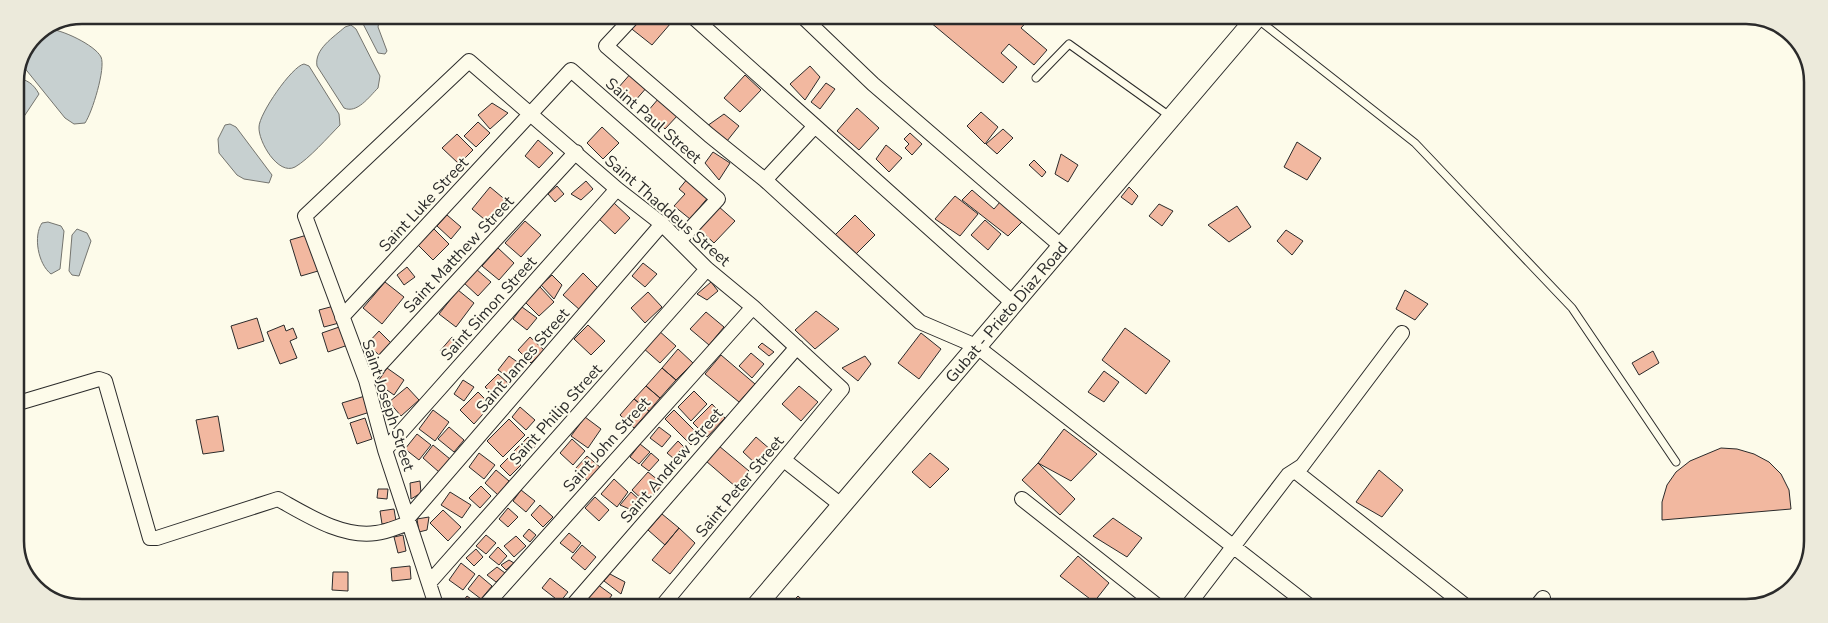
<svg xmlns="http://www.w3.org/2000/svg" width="1828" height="623" viewBox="0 0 1828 623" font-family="'Nunito Sans',sans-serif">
<rect width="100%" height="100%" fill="#fdfbea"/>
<path fill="#c7d0d0" stroke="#74746e" d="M359,16H380L378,27L387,51L385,54L378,53Z
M351,25L356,29L380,76L378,88C369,97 357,114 344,108L317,66C314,49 334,37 345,27Z
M48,29C61,29 95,45 101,57C106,68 92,113 85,123L74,124L65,118L23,66C25,50 34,35 48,29Z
M304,64L309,66L339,114L340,125C328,137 309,159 295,167C278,176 258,141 259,127C259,114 292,66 304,64Z
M15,77C27,80 33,83 39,94L15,130Z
M230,124L236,127L272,175L269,183L244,179L237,175L219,153L218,139L225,125Z
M48,222L61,226L64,231L60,269L51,274C38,264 33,236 42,223Z
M77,229L87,233L91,241L79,276L72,275L69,271L72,235Z"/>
<path fill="#f2b8a0" stroke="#2b2b2b" d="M638,16H677L652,45L628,26Z
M924,17H1031L1021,28L1047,50L1034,65L1009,44L1001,53L1017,67L1003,83Z
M810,66L820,77L805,100L790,84Z
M632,72L648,86L634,102L618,88Z
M745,75L761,90L740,112L724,98Z
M826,83L835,89L820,109L811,102Z
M659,98L678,115L665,129L647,112Z
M492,103L508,113L490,129L478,115Z
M857,108L879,128L859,150L837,131Z
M981,112L998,127L985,144L967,126Z
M724,114L739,126L727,141L707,126Z
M478,122L490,133L476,147L464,136Z
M602,127L619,143L603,159L587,143Z
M1003,129L1013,138L997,154L986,144Z
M910,133L922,144L912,155L905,148L909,144L904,139Z
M457,134L473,150L459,164L442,148Z
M538,140L553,153L539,168L525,156Z
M1297,142L1321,158L1307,180L1284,167Z
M886,145L902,158L889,172L876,159Z
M713,152L730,163L719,180L705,163Z
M1061,154L1078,165L1068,182L1055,174Z
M1034,160L1046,172L1042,177L1029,165Z
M688,178L710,195L690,219L674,206L685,194L679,189Z
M586,181L593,189L581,200L571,194Z
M557,186L564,194L555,202L548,194Z
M490,187L508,202L490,224L472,209Z
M1129,187L1138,196L1132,205L1121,197Z
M972,190L994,209L1000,202L1022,222L1008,236L962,200Z
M955,196L978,214L960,236L935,219Z
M614,203L630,218L615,234L599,219Z
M1159,204L1173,211L1162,226L1149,216Z
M718,206L735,221L714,243L698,228Z
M1237,206L1251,227L1229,242L1208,225Z
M447,215L461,227L451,239L437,226Z
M855,215L875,235L855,255L835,235Z
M985,220L1001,234L988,250L971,235Z
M525,221L541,235L521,257L505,243Z
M434,229L449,244L433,260L418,245Z
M1286,230L1303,241L1292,255L1277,241Z
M307,235L318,271L301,276L290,240Z
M498,248L514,263L499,280L482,266Z
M643,263L657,274L645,287L632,276Z
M407,267L415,277L404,285L397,275Z
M476,269L491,282L478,296L463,282Z
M583,273L599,289L580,310L563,295Z
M552,275L562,285L554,299L541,285Z
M385,282L404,297L382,324L363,308Z
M711,282L718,291L707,300L697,294Z
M540,287L554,302L539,316L525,302Z
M458,290L474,303L456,327L439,314Z
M1405,290L1428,304L1415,320L1396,309Z
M648,292L662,307L645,323L631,308Z
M334,306L339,323L324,327L319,310Z
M522,307L537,318L527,330L513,319Z
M816,311L839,329L815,349L795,330Z
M706,312L724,327L709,345L690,329Z
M257,318L264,341L238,349L231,326Z
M284,325L286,331L293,328L297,338L290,341L297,358L280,364L267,332Z
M588,325L605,341L591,355L574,339Z
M342,326L348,345L328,352L322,333Z
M1125,328L1170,361L1146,394L1102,360Z
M658,330L676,346L660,363L642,347Z
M379,331L391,343L379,355L367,344Z
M921,333L941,349L919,379L898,363Z
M452,337L462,345L450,359L440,351Z
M530,337L544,350L531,363L518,350Z
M762,343L774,352L769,356L758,347Z
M678,349L693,363L676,380L662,368Z
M1653,351L1659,363L1639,375L1632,363Z
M751,353L764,364L752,378L739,366Z
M721,355L755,384L739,402L705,374Z
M509,356L523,366L512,380L498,370Z
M865,356L871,364L858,381L842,368Z
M387,368L404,380L394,395L377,383Z
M662,368L676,380L660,398L646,386Z
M1104,371L1119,382L1104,402L1088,392Z
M498,374L509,384L496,397L485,387Z
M463,380L474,387L464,401L454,394Z
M646,386L660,398L649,411L634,399Z
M799,386L818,402L801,421L782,404Z
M407,387L419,400L401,416L389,402Z
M694,391L707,404L691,421L678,407Z
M478,392L491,405L474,424L460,410Z
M365,396L370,412L348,419L342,403Z
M634,399L649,411L634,428L620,415Z
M712,404L725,418L707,437L693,423Z
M520,407L535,420L526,430L512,417Z
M433,410L449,422L435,441L419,429Z
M674,410L700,436L691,445L665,419Z
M218,416L224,451L203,454L196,420Z
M585,417L601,429L588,448L571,436Z
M365,418L372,439L357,444L350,423Z
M509,419L525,435L503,457L487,441Z
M449,427L464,440L454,452L438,439Z
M659,427L671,436L662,447L650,438Z
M1064,429L1097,454L1071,481L1038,463Z
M417,434L431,445L419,460L405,449Z
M528,437L537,445L523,459L514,451Z
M756,437L771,450L757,465L743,452Z
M572,439L585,451L573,465L560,453Z
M678,441L684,447L673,458L667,453Z
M640,444L650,452L639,464L630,457Z
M433,445L450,459L439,472L423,458Z
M719,446L749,471L736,487L706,461Z
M1721,448L1737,449L1754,454L1769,462L1781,474L1789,490L1791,509L1662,520V502L1667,485L1676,472L1690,461Z
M479,453L495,465L484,479L469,467Z
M651,453L659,460L649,471L641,465Z
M930,453L949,469L930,488L912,472Z
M511,455L521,465L510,476L500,466Z
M587,456L601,468L589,482L575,469Z
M1038,463L1075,499L1060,515L1022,480Z
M496,470L509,481L498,495L485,483Z
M1379,470L1403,490L1382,517L1356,502Z
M648,472L663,484L646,503L632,490Z
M614,479L628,492L617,507L601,494Z
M420,481L421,493L411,499L410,483Z
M481,486L491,496L480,508L469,498Z
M378,489H388L387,499L377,498Z
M521,490L535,501L526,512L513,501Z
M450,492L471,505L462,518L441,505Z
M631,492L642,502L634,511L620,505Z
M595,497L609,510L599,521L585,508Z
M540,505L553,517L543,527L531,515Z
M508,508L518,517L508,527L499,519Z
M394,509L396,521L382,524L380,511Z
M443,510L461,527L448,541L430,523Z
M662,514L679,528L665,545L648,530Z
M429,517L427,530L419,532L417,519Z
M1113,518L1142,538L1127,557L1093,536Z
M679,528L695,543L670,574L652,560Z
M529,529L536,535L530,542L523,536Z
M569,533L581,543L573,553L560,543Z
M403,535L406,551L398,553L394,537Z
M486,535L496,543L486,554L476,546Z
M516,536L526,546L514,557L504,546Z
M582,545L596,557L585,570L571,558Z
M498,547L507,556L499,565L489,557Z
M476,549L483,557L474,566L466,558Z
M1078,556L1109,583L1094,602L1060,576Z
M509,560L514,563L506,570L501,565Z
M461,563L475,574L463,590L449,580Z
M410,566L411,579L392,581L391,568Z
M497,567L505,573L496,582L487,575Z
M333,572H348V591L332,590Z
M610,574L625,582L621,594L604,581Z
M479,575L492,586L481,599L468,589Z
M550,578L568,592L560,602L542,588Z
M597,584L612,595L604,606H587L583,603Z
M467,596L478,604L477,605H460Z
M798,596L809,606H788Z"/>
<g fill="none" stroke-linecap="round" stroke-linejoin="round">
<defs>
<path id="lane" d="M1256,18L1415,143L1572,308L1676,462
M1036,78L1069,44L1171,117"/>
<path id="street" d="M634,16L606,46L709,135L765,180L920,322L976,346L1311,607
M692,16L1013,303
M802,16L873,84L1061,246
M765,180L815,126
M342,317L571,70L718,199L679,241
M366,380L576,152
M15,404L99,379L105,381L150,538H157L278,499C307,515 342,538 376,533C387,532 399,526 409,523
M385,450L617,189
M784,460L841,505
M1295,471L1467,607
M1022,499L1159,607
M408,518L662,224
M429,583L707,269
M436,605L385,450L366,380L305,216L469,61L617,189L662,224L707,269L753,307L842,389L662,606
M486,605L753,307
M572,606L797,347
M1187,607L1288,475L1302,466L1402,333
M1535,608L1543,598"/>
<g id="secondary">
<path id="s1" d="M756,606L1257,17"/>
</g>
</defs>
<use href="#lane" stroke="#2b2b2b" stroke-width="9"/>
<use href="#street" stroke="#2b2b2b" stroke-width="16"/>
<use href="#secondary" stroke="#2b2b2b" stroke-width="21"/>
<use href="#lane" stroke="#fdfbea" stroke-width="7"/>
<use href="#street" stroke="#fdfbea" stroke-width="14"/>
<use href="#secondary" stroke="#fdfbea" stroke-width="19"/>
</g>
<g text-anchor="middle" stroke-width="4" stroke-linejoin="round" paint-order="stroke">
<g font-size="16" fill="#2b2b2b" stroke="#fdfbea">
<text transform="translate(654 120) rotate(41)" y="6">Saint Paul Street</text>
<text transform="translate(423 204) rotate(-47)" y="6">Saint Luke Street</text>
<text transform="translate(668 210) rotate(41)" y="6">Saint Thaddeus Street</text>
<text transform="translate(458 254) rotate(-47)" y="6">Saint Matthew Street</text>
<text transform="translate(488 308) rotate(-48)" y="6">Saint Simon Street</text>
<text dy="6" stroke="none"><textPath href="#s1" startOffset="386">Gubat - Prieto Diaz Road</textPath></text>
<text transform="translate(522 360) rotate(-49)" y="6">Saint James Street</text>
<text transform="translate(389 405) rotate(72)" y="6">Saint Joseph Street</text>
<text transform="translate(555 414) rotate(-48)" y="6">Saint Philip Street</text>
<text transform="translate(606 444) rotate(-48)" y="6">Saint John Street</text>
<text transform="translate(671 465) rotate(-49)" y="6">Saint Andrew Street</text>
<text transform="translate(739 486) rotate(-50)" y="6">Saint Peter Street</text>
</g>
</g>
<path d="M0 0H1828V623H0ZM82 24H1746A58 58 0 0 1 1804 82V541A58 58 0 0 1 1746 599H82A58 58 0 0 1 24 541V82A58 58 0 0 1 82 24Z" fill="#eceadb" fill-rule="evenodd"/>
<path fill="none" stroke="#2b2b2b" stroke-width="2.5" d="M82 24H1746A58 58 0 0 1 1804 82V541A58 58 0 0 1 1746 599H82A58 58 0 0 1 24 541V82A58 58 0 0 1 82 24Z"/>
</svg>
